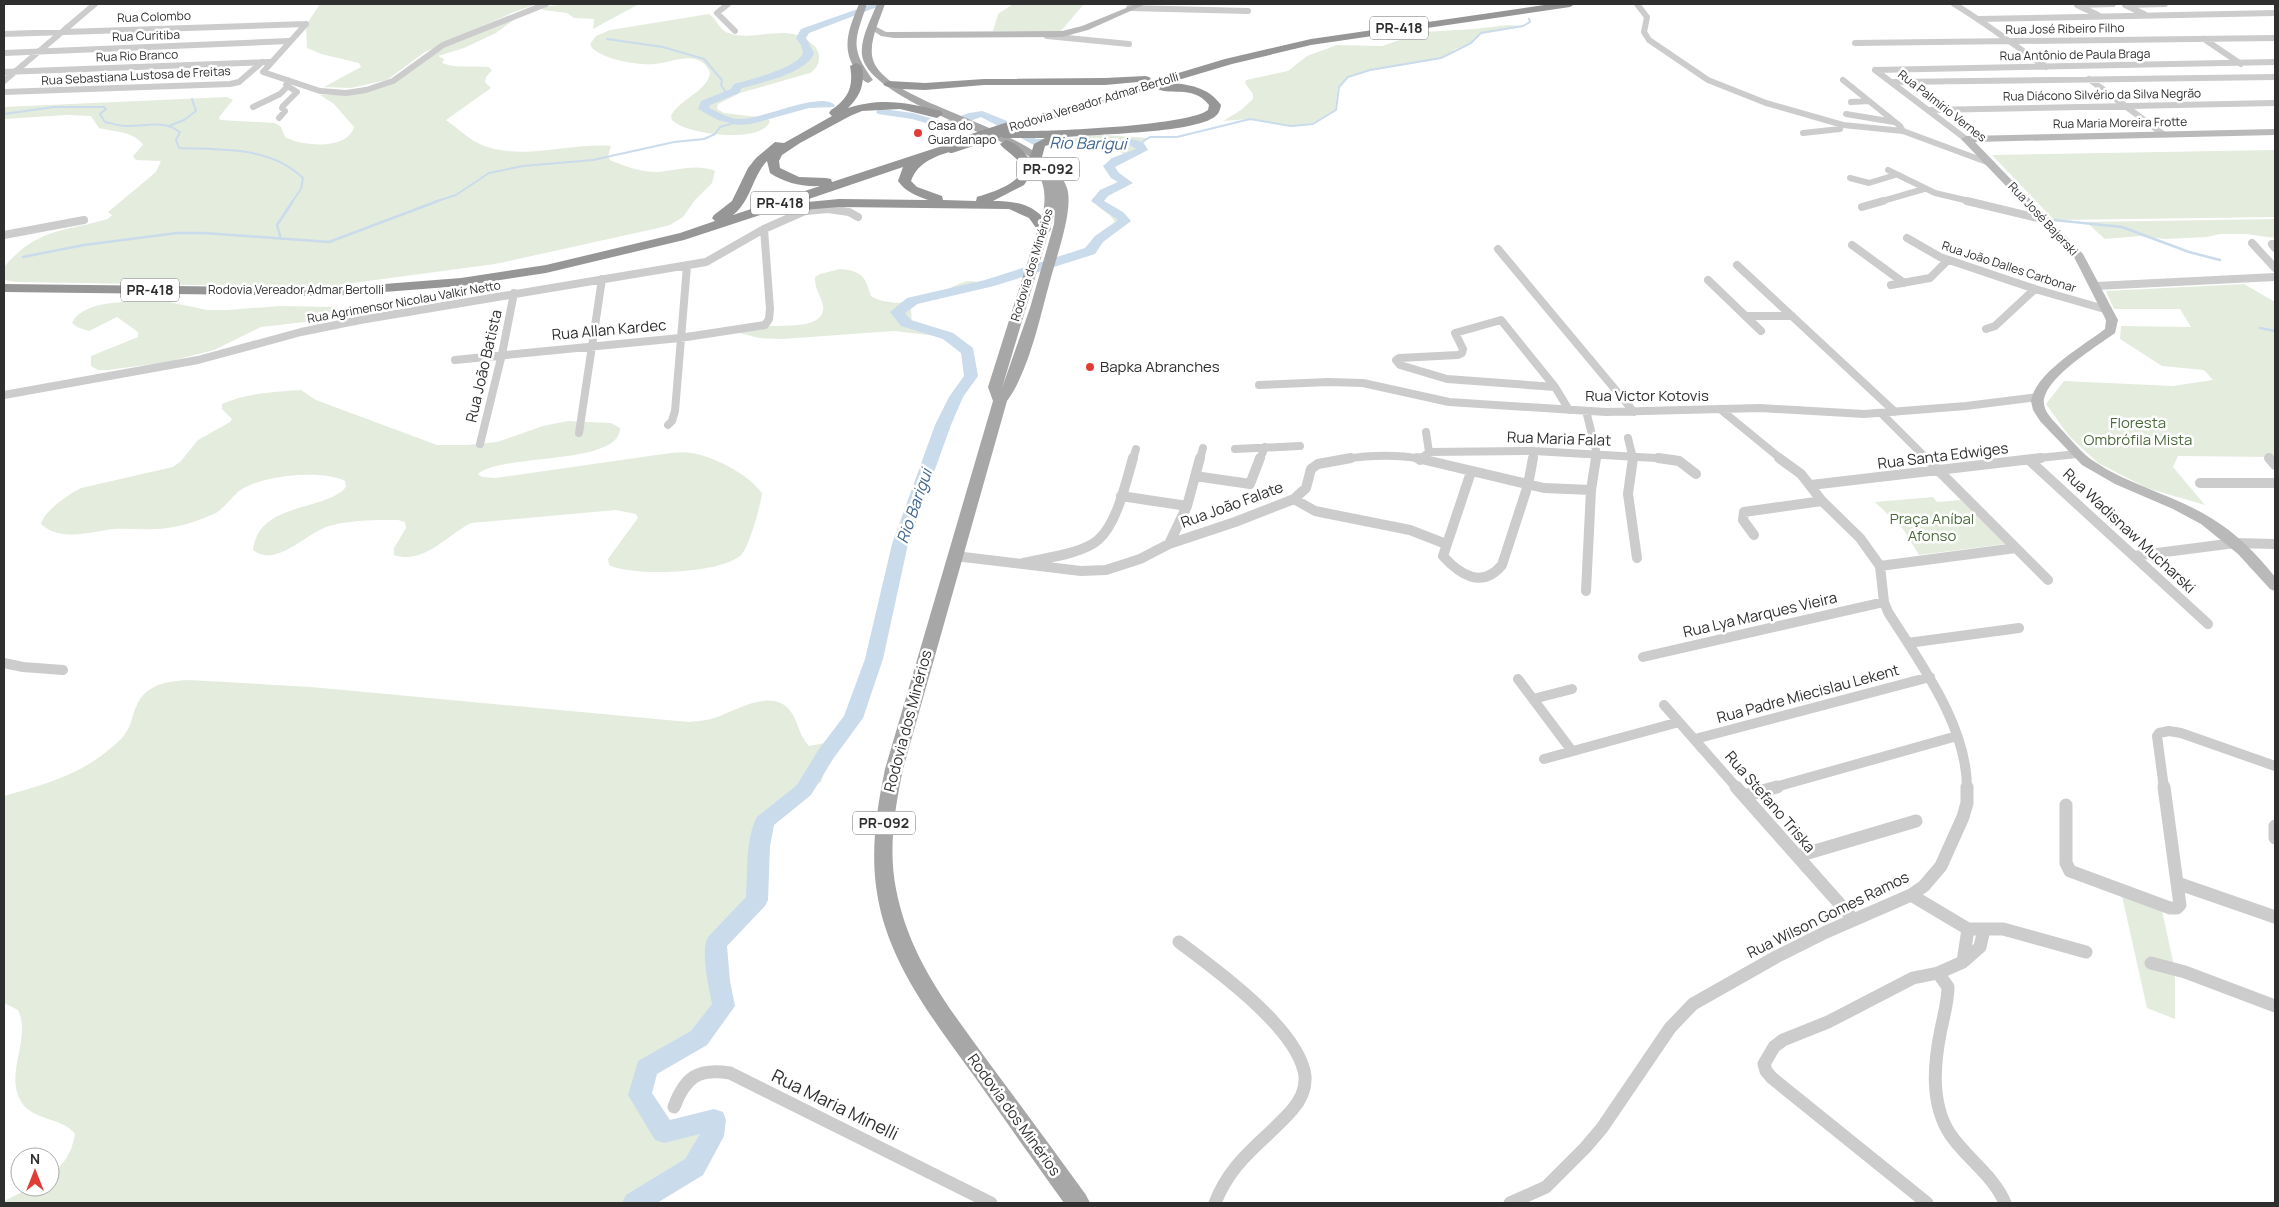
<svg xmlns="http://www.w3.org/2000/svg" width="2279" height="1207" viewBox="0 0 2279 1207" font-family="Manrope,sans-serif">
<rect width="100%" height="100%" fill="#fff"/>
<path fill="#e4ecde" d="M320,4H537L514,12L425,52L387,80L351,88L324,87L361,67L359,63L321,54L307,48L306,25Z
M568,4H639L593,29L594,19L574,18L567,13L543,10L541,7Z
M1013,4H1084L1060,32L993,31L998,14Z
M709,14C718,20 719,31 731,34C758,41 790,22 812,44C816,47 819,51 819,57C819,64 816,69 810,73L740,93L718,104L717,109L724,113L767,118L770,121C763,144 685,135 672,120L671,116C680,98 709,91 710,72C699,48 673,62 655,64C641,66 595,59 590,44L596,36L610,30Z
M515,19L496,33L464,48L438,56L444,59L442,63C457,69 474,65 489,67L492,70L486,77L485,82L491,88L446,120C455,126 464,135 474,141C515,164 567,142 611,146L608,156L610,160C624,166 641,172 656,172C676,171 696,163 715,171L712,183L695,200L683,217L670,225L654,229L495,264L323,287L16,282L4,280V267C37,228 63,232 108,219L112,215L108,212L156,172L161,161L136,160L133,156L143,145C134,131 114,132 99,128L91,116L66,115L4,119V107L227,97L233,100L219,117L220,120L275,123L281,127L285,137C301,146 347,151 354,127L334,104L320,95H346L382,87L437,50Z
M1508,25L1522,26L1480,34L1470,43L1455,49L1440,59L1369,71L1347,78L1338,87L1335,110L1311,125L1290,127L1249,119L1223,121L1241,110L1253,99V94L1245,83L1246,80L1288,71L1307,56L1337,45L1382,46L1423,32L1474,29Z
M1104,135L1149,138L1137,143L1140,151L1128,157C1113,143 1084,153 1067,144L1068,140L1083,136Z
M2275,150V217L2054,220L1992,155Z
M1121,179L1125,183L1104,194L1100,200L1123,214L1125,221L1117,227C1112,211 1099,212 1092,199Z
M2275,219V238L2246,234H2220L2207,237L2165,239L2140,236L2105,239L2086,222Z
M840,269C861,271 865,275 871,296C890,308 923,302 942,293C951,288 961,281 971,281C976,281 981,284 985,287L925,299L911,309L912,323L955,338L894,331L782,339L759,338L740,333C755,318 817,336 823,311C825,301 814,290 815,277L820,274Z
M2244,284L2275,302V457L2178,456L2173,467L2205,505L2147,488L2098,463L2069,436L2046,404L2064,381L2173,386L2213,380L2204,370L2162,366L2120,339L2121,326L2191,327L2180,309H2114L2106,291Z
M169,302L207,310H227L281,306L336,307L340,310L305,322L261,327L214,350L167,362L108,370H98L91,366V356L138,337V332L117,317L89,331L77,327L72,323C85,296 143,303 169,302Z
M301,390L316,400L437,445H467L497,442L543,426L568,421L611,423L620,428C620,466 501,453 478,474L482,477L495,478L656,455C668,454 680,451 692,453C715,457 748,474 762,493C761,505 749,546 742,554C724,574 632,577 609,565L608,559L638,518L636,514L616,510L471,523C447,535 424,565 394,555V548L406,528L405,522L398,520C376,520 350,520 329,526C307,532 276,569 253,550C259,501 325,512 346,487L345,481C323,469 259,475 238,492C228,501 222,512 209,516C192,523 172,529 154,529C141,530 128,528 115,529C92,531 61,543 41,524C44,511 69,494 81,488L173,467L181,461L198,440L230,422L232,419L222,409V404C246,393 274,392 301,390Z
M1933,497L1937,502L1961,500L2005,544L1919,555L1903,529L1875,502Z
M189,680L311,687L689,722C700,721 710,720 720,716C740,708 774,688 791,712C799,723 799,736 809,746L825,743L838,734L821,782L782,809L770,828L765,879L719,949L723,1004L715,1030L662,1059L647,1097L651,1118L693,1122L704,1128L694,1154L673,1184L643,1203H4V1201L32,1187H50V1176C65,1162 71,1155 75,1134C62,1117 34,1121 22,1103C3,1074 32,1040 18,1010L4,1003V796C39,786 77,776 106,752C112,747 121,740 125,734C132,725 132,714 137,705C146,684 168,681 189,680Z
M2122,896L2162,910L2175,971V1019L2147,1008Z"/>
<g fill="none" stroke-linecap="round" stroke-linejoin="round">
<path stroke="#cadbeb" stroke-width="2" d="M607,39L663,47L704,59L722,80L721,85L727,94
M4,114L54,107H104L106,109L100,114L105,122C112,123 118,126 125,126C145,127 162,119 180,132L176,140L179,148C222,150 270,146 303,178L301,189L292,202
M169,126L184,120L196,111L192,99
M1139,144L1150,137H1177L1250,119L1291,126L1313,124L1336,110L1339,87L1348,77L1370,70L1441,58L1471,43L1481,33L1523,26L1530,22L1529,19
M434,202L456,195L489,173L523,166L593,160L674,142L704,139L715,134L720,127L738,122"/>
<path stroke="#cadbeb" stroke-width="2.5" d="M2054,220L2122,227L2189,252L2220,260
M281,239L277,225L293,201
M23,257L84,245L177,233H204L329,242L438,201
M2260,328L2275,331"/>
<path fill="#cadbeb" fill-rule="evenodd" d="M872,4H885L809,33L806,38L814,53C807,73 761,83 742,88L739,93L710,105L709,108C718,112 728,118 738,119C760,121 820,90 835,105L834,107L809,108L751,124L738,125L718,120L698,109L701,101L731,89L734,84C749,80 798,68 803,53L801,45L796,38L801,29Z
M882,109L913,113L943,122L969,113L982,111L1005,120L1036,139L1107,141L1128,138L1143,142L1148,150L1115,167L1119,173L1133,183L1108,196L1104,201L1123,212L1131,221L1103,242L1095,254L994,286L917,304L905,313L911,320L953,333L973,348L978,376L963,397L951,425L908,544L883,659L863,718L833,759L811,795L774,825L770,846L768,900L765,906L727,946L730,981L735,1006L707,1045L657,1074L652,1093L670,1120L714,1109L723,1112L726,1120L724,1136L703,1175L657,1203H622L626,1195L685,1159L700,1134L664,1143L655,1140L628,1095L638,1061L691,1031L712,1004C709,987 700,952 708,937L746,897C748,873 745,839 757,817L797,785L819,749L844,716L865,659L892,544L935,425L949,397L964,376L961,353L943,339L901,326L890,312L907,298L985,280L1085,248L1095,236L1118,220L1091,201L1100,190L1118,182L1111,178L1103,166L1112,158L1136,149L1128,144L1107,147L1034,145L981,117L956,126L943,128L912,119L878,114L876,112L878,110Z"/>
<path stroke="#ccc" stroke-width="6" d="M728,4L717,13L735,31
M1637,4L1647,17L1644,32L1649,40L1708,80L1766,103L1843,125L1903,131L1992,164
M1954,4C1986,23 2015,46 2046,67
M1129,8L1248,11
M2144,14L2125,5L2165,4
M2098,15L2077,5L2113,4
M1979,19L2275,13
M306,24L263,72L320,91L346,93L366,90L393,81L443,45L546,4
M4,34L306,24
M1047,36L1129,44
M2204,39L2241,64
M1855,43L2275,38
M4,53L289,41
M1875,70L2275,62
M1875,70L1966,139
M4,72L270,62
M2089,79L2163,134
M1843,80L1900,126L1903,131
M4,81L95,4
M1892,82L2275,77
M4,92L230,84L239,82L262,62
M1851,102L1869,101
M253,107L280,94L288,86
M1929,110L2275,103
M1846,114L1894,122
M279,118L285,111L282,108L283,106L297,92L286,85L288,80
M1803,133L1840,129
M1888,170L1935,193L1973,202
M1850,178L1869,183L1895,175
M1879,202L1924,189"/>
<path stroke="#ccc" stroke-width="8" d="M1967,201L2046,220
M1862,207L1883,201
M4,235L84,220
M1907,238L1940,257L2035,289L2108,310
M2252,243L2275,268
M2272,244L2275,248
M1852,245L1904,283
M1498,249L1634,412
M1737,265L1895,412
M1708,280L1761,331
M1891,285L1930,278L1948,260
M2096,286L2275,277
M1746,316H1792
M1501,320L1555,387L1447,379L1400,365L1396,360L1399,358L1458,355L1462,353L1463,349L1455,333Z
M1986,329L1995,326L2035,289
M455,360L680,338L765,325L769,319L770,309L764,229
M1259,385L1328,382L1363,383L1449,402L1606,412L1760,408L1864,414L1966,406L2038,397
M1555,387L1569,410
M4,395L198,360L301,332L360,320L706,262L764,229L805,211L828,209L849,212L858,217
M1720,409L1781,459
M1586,411L1597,454L1596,459
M1881,413L1927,459
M668,425L672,421L675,411L687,266
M1426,432L1429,452
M579,433L602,279
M1628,438L1633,459
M480,444L502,354L514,293
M1235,449L1300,446
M2269,458L2270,459
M1133,459L1136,449
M1200,459L1203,448
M1260,459L1265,447
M1344,459C1370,455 1396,454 1422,459
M1421,459L1429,452L1534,451L1673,459
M1533,459L1534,451
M2030,459L2077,454"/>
<path stroke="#ccc" stroke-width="10" d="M1417,458L1544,488L1591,490
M1633,458L1628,494L1637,558
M1658,458L1679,461L1696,474
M1779,458L1801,474L1822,501L1860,538L1880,566L1884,602L1888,612C1920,663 1967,725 1967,788
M1926,458L2048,580
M2269,458L2275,465
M1420,460L1422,458
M2029,460L2208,624
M1471,472L1443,556C1460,575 1482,589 1502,565L1528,485L1533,458
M1195,476L1250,484L1260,458
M2200,483H2275
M1811,485L2041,458
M1121,496L1187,506
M1294,499L1315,511L1410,530L1446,544
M1754,535L1743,520L1744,512L1822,501
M1169,544L1187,506L1200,458
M955,556L1081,571L1106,570L1140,559L1169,544L1235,522L1294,499L1306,488L1311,469L1318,464L1351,458
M2134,556L2235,543L2275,544
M1023,563C1044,558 1082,554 1098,540C1117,524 1126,482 1133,458
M1880,566L2016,548
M1586,591L1591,490L1596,458
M1908,643L2019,628
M1643,657L1884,602
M4,663L23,667L63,670
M1518,679L1572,751
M1533,699L1572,689
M1664,705L1737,788
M1695,739L1930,677
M1544,759L1679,722
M1772,788L1957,736
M2164,788L2157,736L2159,733L2169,731L2181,733L2275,766"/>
<path stroke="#ccc" stroke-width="13" d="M1736,787L1854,920
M1744,796L1777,787
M2066,805V863L2070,871L2170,908H2177L2180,905L2164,787
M2275,826V838
M1798,856L1916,821
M2177,883L2275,917
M1911,895L1968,929H2003L2086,952
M1179,942C1215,969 1299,1029 1305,1076C1306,1089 1300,1101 1292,1110C1263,1143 1232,1159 1215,1203
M1963,962L1968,929
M2151,963L2185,972L2275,1006
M1938,973L1948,987C1948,1001 1944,1015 1941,1029C1934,1063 1930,1103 1950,1134C1967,1159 1993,1175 2005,1203
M674,1107C685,1077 698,1068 730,1073L991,1203
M1510,1203L1546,1187L1585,1148L1602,1128L1670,1028L1693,1004L1776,957L1826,932L1911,895L1924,886L1941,866L1963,817L1967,803V787
M1927,1203L1772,1078L1766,1071L1764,1064L1774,1047L1783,1040L1828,1022L1913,978L1938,973L1963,962L1980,947L1984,929"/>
<path fill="#b9b9b9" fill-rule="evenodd" d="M1136,4H1146L1088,30L1062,37L894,38L881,36L869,28L873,25L886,32H894L1062,31L1082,26Z
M2275,129V135L1975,142L2083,254L2118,320L2115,333C2096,347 2049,375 2044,399C2042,411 2053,420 2060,428C2071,439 2081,453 2095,462C2131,486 2174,495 2211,518C2236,533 2257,554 2275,577V591L2270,589L2238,554L2201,524L2173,509L2115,484L2082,465L2040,421L2033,410L2031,401C2036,372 2083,346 2105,329L2106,320L2074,257L1961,139L1966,136Z"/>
<path fill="#a7a7a7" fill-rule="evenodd" d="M859,4H867C855,40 849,47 873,80L868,83C863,81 860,77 857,72C840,49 849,28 859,4Z
M877,4H885C880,19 870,39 872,55C877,106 1046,125 1067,188C1074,209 1056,258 1050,281C1040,317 1029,371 1007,401L903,769C895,808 888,849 896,889C910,961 951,1010 992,1067C1024,1110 1055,1152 1086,1195L1090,1203H1064C1034,1161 1004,1119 974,1076C932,1018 885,959 876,886C871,846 877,808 885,769L993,401L988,387L1043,213C1046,197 1045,184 1036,170L1041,167C1034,161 1027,154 1019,150C986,133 866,94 862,55C860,39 871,19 877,4ZM1055,211L1054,224L1030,308L1002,388Z"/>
<path fill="#969696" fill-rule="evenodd" d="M1551,4H1575L1570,7L1311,45L1232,64L1168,83C1189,84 1208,87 1221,105C1220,111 1218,115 1213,118C1188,133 1099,134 1066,137L1064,140L1045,146L1042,157L1036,161L1030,157L1034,144L1045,138H1004L998,134L1005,130L1003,128L1005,125L1225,59L1311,39ZM1155,87C1167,98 1192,83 1209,105L1208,110C1188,126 1045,132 1013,131Z
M856,63L862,66C865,83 861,96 848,108C882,97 909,103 941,111L943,114L937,118L900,109L862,111L850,116L800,143L782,155L779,161L780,168L799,177L826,178L831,179L832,182L951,143L957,147L955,150C937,156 918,161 911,181L917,187L942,196L943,200L976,201L977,197C990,193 1028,182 1020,164C1016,156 1005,151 1000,144L1006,140C1018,143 1031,158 1034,170L1024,185L993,201C1018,201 1038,205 1051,229L1049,232H1039L1029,218L1009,209L839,207L791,211L785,207L684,240L546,273L461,286L333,296L4,292V284L333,288L461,278L546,265L680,233L715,221L712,218L714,215L732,201L748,168L756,158L775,142L784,143L832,116L829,113L831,110C848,99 854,87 850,66ZM767,161L770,173C785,183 802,187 820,186L733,215C751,201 752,177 767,161ZM903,167L898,181C906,192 915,195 928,200L839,199L797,203Z
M1145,76L1149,77L1151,79L1149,81L1105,85H984L925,90L901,89L885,86L883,84L889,81L925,83L984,79L1105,78Z"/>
<path stroke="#969696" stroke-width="12" d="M951,147L1009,128"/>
</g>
<g fill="#e03d37" stroke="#fff" stroke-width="2">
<circle cx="918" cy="133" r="5"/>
<circle cx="1090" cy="367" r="5"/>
</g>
<g text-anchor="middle" stroke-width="5" stroke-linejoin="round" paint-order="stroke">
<g font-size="12" fill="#2f2f2f" stroke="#fff">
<text transform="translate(154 17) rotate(-2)" y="4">Rua Colombo</text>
<text transform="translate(2065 29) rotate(-1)" y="4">Rua José Ribeiro Filho</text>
<text transform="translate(146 36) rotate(-2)" y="4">Rua Curitiba</text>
<text transform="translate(2075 55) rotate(-1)" y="4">Rua Antônio de Paula Braga</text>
<text transform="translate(137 56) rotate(-2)" y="4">Rua Rio Branco</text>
<text transform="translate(136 76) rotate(-3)" y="4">Rua Sebastiana Lustosa de Freitas</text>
<text transform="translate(2102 95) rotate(-1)" y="4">Rua Diácono Silvério da Silva Negrão</text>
<text transform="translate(1094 102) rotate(-17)" y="4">Rodovia Vereador Admar Bertolli</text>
<text transform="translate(1942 106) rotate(38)" y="4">Rua Palmírio Vernes</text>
<text transform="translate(2120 123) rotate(-1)" y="4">Rua Maria Moreira Frotte</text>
<text transform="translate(2043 219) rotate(47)" y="4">Rua José Bajerski</text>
<text transform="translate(1032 265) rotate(-73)" y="4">Rodovia dos Minérios</text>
<text transform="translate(2009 267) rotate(18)" y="4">Rua João Dalles Carbonar</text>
<text x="296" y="294">Rodovia Vereador Admar Bertolli</text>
<text transform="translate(404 302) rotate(-10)" y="4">Rua Agrimensor Nicolau Valkir Netto</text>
</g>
<g font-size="12" fill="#2f2f2f" stroke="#fff" text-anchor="start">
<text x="928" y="130">Casa do<tspan x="928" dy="14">Guardanapo</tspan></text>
</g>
<g fill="#fff" stroke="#6d6d6d" stroke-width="1">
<rect x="1370" y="16.5" width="58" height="23" rx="4"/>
<rect x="1017" y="157.5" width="62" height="23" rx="4"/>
<rect x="751" y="191.5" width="58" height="23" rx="4"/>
<rect x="121" y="278.5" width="58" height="23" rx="4"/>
<rect x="853" y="811.5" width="62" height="23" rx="4"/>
</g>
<g font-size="14" font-weight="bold" fill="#2f2f2f">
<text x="1399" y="33">PR-418</text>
<text x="1048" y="174">PR-092</text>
<text x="780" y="208">PR-418</text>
<text x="150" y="295">PR-418</text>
<text x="884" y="828">PR-092</text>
</g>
<g font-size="15" fill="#2f2f2f" stroke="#fff">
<text transform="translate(609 330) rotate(-5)" y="5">Rua Allan Kardec</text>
<text transform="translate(484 366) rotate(-77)" y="5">Rua João Batista</text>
<text x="1647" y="401">Rua Victor Kotovis</text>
<text transform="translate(1559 439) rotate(2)" y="5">Rua Maria Falat</text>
<text transform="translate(1943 456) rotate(-7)" y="5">Rua Santa Edwiges</text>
<text transform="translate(1232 505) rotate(-20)" y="5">Rua João Falate</text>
<text transform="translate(2129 531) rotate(43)" y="5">Rua Wadisnaw Mucharski</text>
<text transform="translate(1760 615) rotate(-13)" y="5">Rua Lya Marques Vieira</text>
<text transform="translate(1808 694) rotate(-15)" y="5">Rua Padre Miecislau Lekent</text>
<text transform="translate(908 721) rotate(-75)" y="5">Rodovia dos Minérios</text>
<text transform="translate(1770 802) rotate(49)" y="5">Rua Stefano Triska</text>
<text transform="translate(1828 915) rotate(-26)" y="5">Rua Wilson Gomes Ramos</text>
<text transform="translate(1014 1115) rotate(54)" y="5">Rodovia dos Minérios</text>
</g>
<g font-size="15" fill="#2f2f2f" stroke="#fff" text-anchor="start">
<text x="1100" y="372">Bapka Abranches</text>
</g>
<g font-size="15" fill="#4d6a3e" stroke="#fff">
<text x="2138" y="428">Floresta<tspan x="2138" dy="17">Ombrófila Mista</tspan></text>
<text x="1932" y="524">Praça Aníbal<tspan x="1932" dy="17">Afonso</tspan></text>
</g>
<g font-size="16" font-style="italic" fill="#3f678f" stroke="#fff">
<text transform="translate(1088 143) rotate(1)" y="6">Rio Barigui</text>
<text transform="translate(914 506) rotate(-71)" y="6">Rio Barigui</text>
</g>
<g font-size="18" fill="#2f2f2f" stroke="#fff">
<text transform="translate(835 1105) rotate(26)" y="6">Rua Maria Minelli</text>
</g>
</g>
<rect width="2279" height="1207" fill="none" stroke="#2f2f2f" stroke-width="10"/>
<g transform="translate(35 1172)"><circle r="24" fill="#ffffff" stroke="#acacac"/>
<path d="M0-4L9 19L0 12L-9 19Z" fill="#e03d37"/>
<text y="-8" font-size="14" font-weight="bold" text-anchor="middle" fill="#2f2f2f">N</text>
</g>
</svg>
